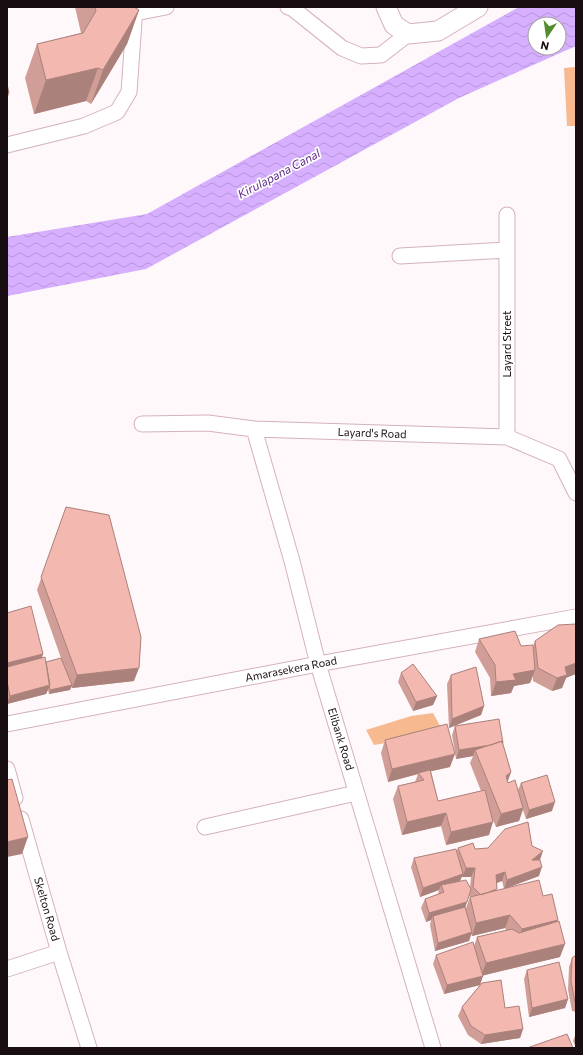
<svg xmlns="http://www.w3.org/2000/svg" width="583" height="1055" viewBox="0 0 583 1055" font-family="Commissioner,sans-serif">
<defs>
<pattern id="water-waves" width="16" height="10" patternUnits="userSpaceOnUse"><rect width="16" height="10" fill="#d7afff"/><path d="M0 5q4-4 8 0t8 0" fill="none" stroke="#b895da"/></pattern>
</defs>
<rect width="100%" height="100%" fill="#fff8fa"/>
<path fill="#f7b990" d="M576,67V126H567L564,68Z
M433,713L443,731L404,740L374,745L366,730L411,716Z"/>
<path fill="url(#water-waves)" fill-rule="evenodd" d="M519,7H576V46L459,98L146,269L7,296V237L147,214ZM535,24H559V48H535Z"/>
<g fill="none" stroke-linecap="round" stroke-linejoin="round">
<defs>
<path id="minor" d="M288,7L292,8L342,48L361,56L381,55L408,34
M135,13L166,7
M7,145L84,126L117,112L129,92L135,7
M507,215V437
M400,256L507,250
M142,424L208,423L254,429L507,437L559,459L576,493
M254,429L292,561L318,664L433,1048
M7,724L318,664L576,617
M7,769L15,798
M21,819L59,952L89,1048
M205,827L356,793
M7,969L59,952"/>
<path id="tertiary" d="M386,7L394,25L408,34L438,31L478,7"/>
</defs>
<use href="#minor" stroke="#d4b2bb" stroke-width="17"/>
<use href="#tertiary" stroke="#d4b2bb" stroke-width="21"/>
<use href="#minor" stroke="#fff" stroke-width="15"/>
<use href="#tertiary" stroke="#fff" stroke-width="19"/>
</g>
<path fill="#d19e97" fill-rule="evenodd" d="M75,7H134L139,10L127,44L91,104L86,101L34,114L25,78L37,44L81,33Z
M66,507L134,681L72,688L71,687L70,690L49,694L48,690L46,694L7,704V613L43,654L42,657L46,662L61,658L37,590Z
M479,639L521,646H533L535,641L566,678L562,688L552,691L533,681V676L530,683L514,686L511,693L491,696L490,678L475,652Z
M401,673L437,696L433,705L413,711L398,682Z
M451,675L484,706L481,715L449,728L447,684Z
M455,726L503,744L511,772L508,781V783L518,790L521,783L552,811L526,819L523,810L519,821L496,827L492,818L489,835L446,845L441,826L402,835L393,799L398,786L415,782L418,774L388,782L381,753L385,740L450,767L431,771L438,801L481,791L470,763L473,756L456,759L452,735Z
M532,846L540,860L539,876L504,889L543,896L557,922L560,957L483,975L480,985L505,1008L523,1029L520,1038L481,1044L468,1035L458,1016L462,1007L480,985L444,994L433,964L436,955L474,946L477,937L506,930L505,928L472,936L471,934L469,941L435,951L430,925L431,920L426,922L421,908L425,899L438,894L439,890L420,897L411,867L414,858L457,851L458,848L475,849ZM462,876V877H471L470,888L460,881ZM502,881L504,889L496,891L497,883ZM470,893L469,896L471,897H470L466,908L465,907Z
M576,955V1012L572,1011L568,990L569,967L572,958Z
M527,970L568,999L565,1008L529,1017L524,979Z
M576,1033V1048L573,1041Z"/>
<path fill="#aa817b" d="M139,10L127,44L91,104L103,70Z
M98,68L86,101L34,114L46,80Z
M9,93L7,100V94Z
M43,654L40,663L7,671V663Z
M576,663V674L566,678L562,688L552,691L557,678L565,667Z
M139,668L134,681L72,688L77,675Z
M535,670L530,683L514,686L511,693L491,696L496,682L513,674Z
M50,685L46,694L7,704L10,696Z
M72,685L70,690L49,694L50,690Z
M437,696L433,705L413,711L416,702Z
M484,706L481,715L449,728L452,719Z
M503,743L500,752L475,750L473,756L456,759L459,750Z
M455,754L450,767L419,774L418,773V774L388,782L392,769Z
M511,772L506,785V776Z
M555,802L552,811L526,819L529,810Z
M523,808L519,821L496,827L501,814Z
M446,813L441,826L402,835L407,822Z
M493,822L489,835L446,845L451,832Z
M28,837L22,854L7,857V842Z
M543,851L540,860H532Z
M542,867L539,876L504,889L507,880Z
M466,868H475L471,877H462Z
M505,872L502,881L493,884L496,875Z
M463,874L459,883L441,885L439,890L420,897L423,888Z
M467,902L464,911L433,916L431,920L426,922L429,913Z
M510,915L505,928L472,936L476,923Z
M558,920L553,933L518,942L522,929Z
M472,932L469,941L435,951L438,943Z
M565,944L560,957L481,976L486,963Z
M483,976L480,985L444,994L447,985Z
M568,999L565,1008L529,1017L532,1008Z
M523,1029L520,1038L481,1044L485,1035Z"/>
<path fill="#f3b8b0" stroke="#aa817b" d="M95,7H134L139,10L103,70L98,68L46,80L37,44L83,33L96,11Z
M7,84L9,93L7,94Z
M66,507L109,515L141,637L139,668L77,675L41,577Z
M31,606L43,654L7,663V613Z
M576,624V663L565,667L567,675L557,678L538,668L535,641L558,625Z
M515,631L521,646L533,645L535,670L513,674L516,680L496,682L495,665L479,639Z
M45,657L50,685L10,696L7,681V667Z
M61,658L72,685L50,690L46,662Z
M413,664L437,696L416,702L401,673Z
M476,667L484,706L452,719L451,675Z
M499,719L503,743H502V741L491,745L459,750L455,726Z
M447,724L455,754L392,769L385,740Z
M502,741L511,772L506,776L508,783L515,780L523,808L501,814L475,750Z
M430,770L438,801L485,790L493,822L451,832L446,813L407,822L398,786L424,780L418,773Z
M547,775L555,802L529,810L521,783Z
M12,779L28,837L7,842V780Z
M528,822L532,846L543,851L532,860H540L542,867L507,880L505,872L496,875L497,889L481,895L473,887L475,868H466L458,848L473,843L475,849L488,848L505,829Z
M456,849L463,874L423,888L414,858Z
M466,880L471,889L467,902L429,913L425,899L444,892L441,885Z
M539,880L543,896L552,894L558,920L522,929L510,915L476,923L470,897Z
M465,907L472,932L438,943L433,916Z
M559,921L565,944L486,963L477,937L512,929L519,933Z
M473,942L483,976L447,985L436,955Z
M576,955V1002H575L571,981L572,958Z
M559,962L568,999L532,1008L527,970Z
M501,980L505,1008L519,1006L523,1029L485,1035L471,1026L462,1007L482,983Z
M567,1034L573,1048H527Z"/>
<g text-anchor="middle" stroke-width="3.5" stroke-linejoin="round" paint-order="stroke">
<g font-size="11" fill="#180d10" stroke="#fff">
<text transform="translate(507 344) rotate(-90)" y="4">Layard Street</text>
<text transform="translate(372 433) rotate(2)" y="4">Layard's Road</text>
<text transform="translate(291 669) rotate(-11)" y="4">Amarasekera Road</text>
<text transform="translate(341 739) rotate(73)" y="4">Elibank Road</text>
<text transform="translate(47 909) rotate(74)" y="4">Skelton Road</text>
</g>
<g font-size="12" font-style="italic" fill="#612e89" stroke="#fff">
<text transform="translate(279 174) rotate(-28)" y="4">Kirulapana Canal</text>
</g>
</g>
<rect width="583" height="1055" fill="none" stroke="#180d10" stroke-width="16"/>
<g transform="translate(547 36) rotate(193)"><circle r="19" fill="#ffffff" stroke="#a39e9f"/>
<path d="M0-3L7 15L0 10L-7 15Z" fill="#538d2b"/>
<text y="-6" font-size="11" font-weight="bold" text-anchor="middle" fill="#180d10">N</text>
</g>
</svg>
